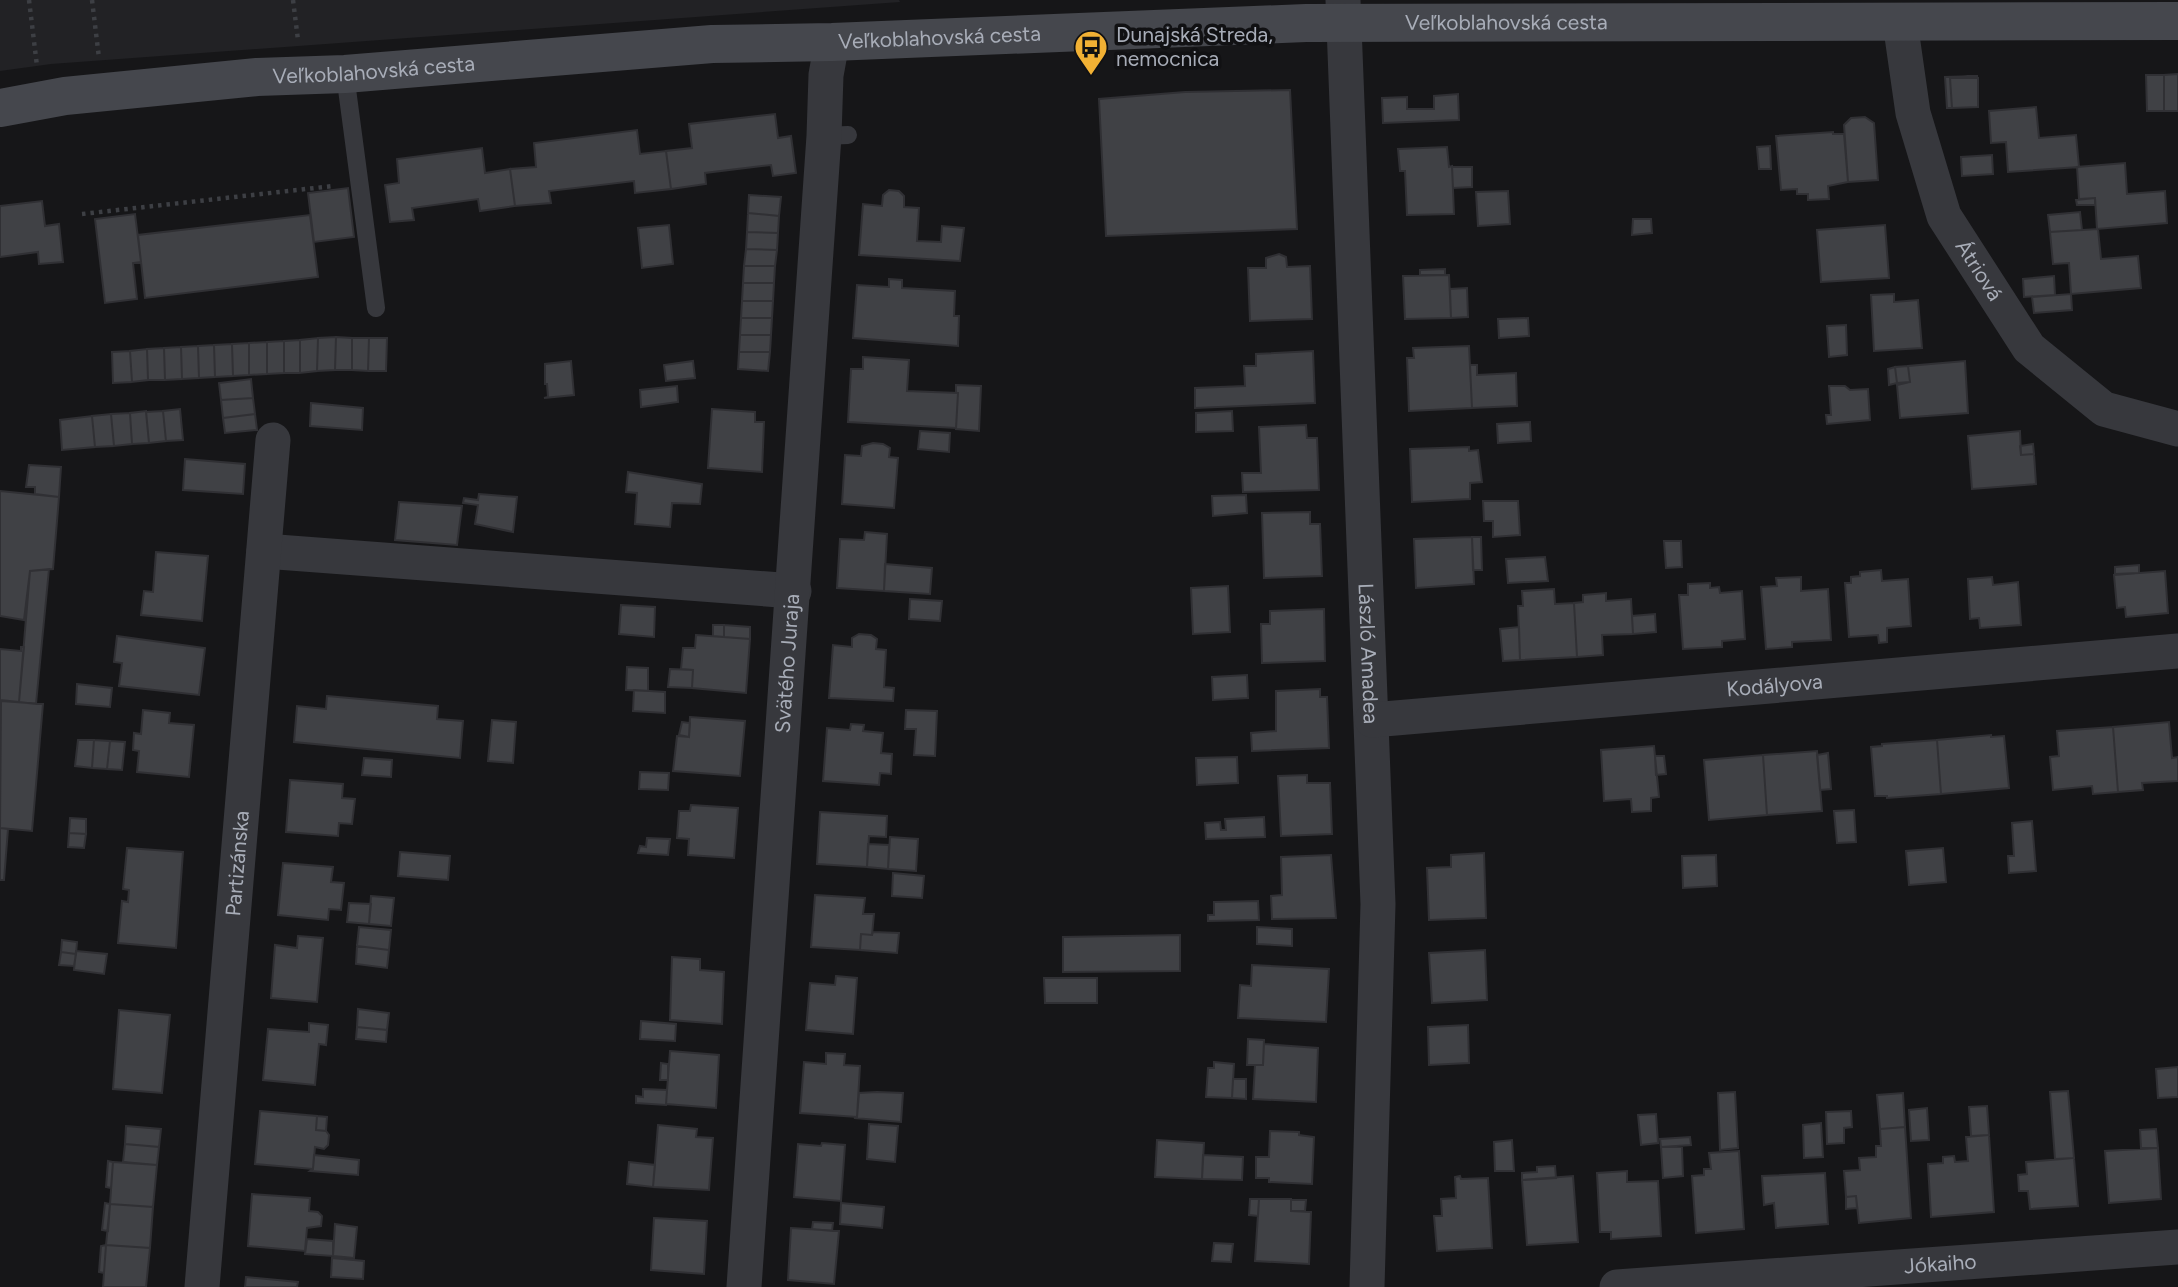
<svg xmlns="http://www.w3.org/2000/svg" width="2178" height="1287" viewBox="0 0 2178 1287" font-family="Figtree,sans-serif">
<rect width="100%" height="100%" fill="#161618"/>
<path fill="#222225" d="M0,0H899L900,2L51,64L0,71Z"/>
<path fill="#404145" stroke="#303034" stroke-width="2" d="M2178,74V111H2164V75Z
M2146,75H2164V111H2147Z
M1978,76L1950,78L1952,108H1947L1945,77Z
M1950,78H1978V107L1952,108Z
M1290,90L1297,229L1106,236L1099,99L1185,92Z
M1458,94L1459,120L1383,123L1382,98L1407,97V109H1434V96Z
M2036,107L2039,138L2076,135L2079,167L2008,172L2006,142L1991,143L1989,111Z
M775,114L778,138L791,136L796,173L773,176L771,165L705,173L706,184L671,189L666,151L692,148L689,124Z
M1865,117L1874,123L1878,180L1848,182L1844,125L1851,118Z
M637,130L640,154L666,151L671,189L635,193L634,181L549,191L551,203L515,206L510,169L536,167L534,143Z
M1833,132V134H1844L1848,182L1828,186L1829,199L1808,200V194H1797V189L1781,190L1776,136Z
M1770,146L1771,169H1759L1757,147Z
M1447,147L1449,167L1452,166L1454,214L1407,215L1405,171H1400L1398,149Z
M482,148L485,173L510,169L515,206L480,211L478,199L412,208L414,220L390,222L385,185L399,183L397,159Z
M1992,155L1993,174L1962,176L1961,157Z
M2125,163L2127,194L2165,191L2167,223L2097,229L2095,198L2079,199L2077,167Z
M1452,167H1472V187L1453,188Z
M348,188L354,237L314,242L308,193Z
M889,190L899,191L904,196V207L919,208L917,241L941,242L942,226L964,228L960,261L859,255L863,204L882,206L883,195Z
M1508,191L1510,224L1478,226L1476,192Z
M749,195L781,197L779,216L748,213Z
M2095,198V205H2077L2076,200Z
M42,201L45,226L59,224L63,262L39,264L38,252L0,257V206Z
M2080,212L2082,230L2050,232L2048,215Z
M748,213L779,216L778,233L747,232Z
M135,214L141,262L133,263L137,299L105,303L95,219Z
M310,215L318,277L145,298L138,235Z
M1633,219H1651L1652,233L1632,235Z
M669,225L673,264L642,268L638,228Z
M1885,225L1889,278L1821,282L1817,230Z
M2098,229L2101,259L2138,256L2141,288L2071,294L2069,263L2053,264L2050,232Z
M747,232L778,233L777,250L746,249Z
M746,249L777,250L775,266H744Z
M1279,254L1286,257L1287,267L1310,266L1312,319L1250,321L1248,268H1266V258Z
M744,266H775L774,283H743Z
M1445,269V275H1420V270Z
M1449,275L1451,318L1405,319L1403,276Z
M2054,276L2055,295L2024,297L2023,279Z
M889,279L902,280V288L955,291L954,316H959L958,346L853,338L857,285L889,287Z
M743,283H774L773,301H742Z
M1467,288L1468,317L1451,318L1450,289Z
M1894,294V302L1918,300L1922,348L1874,351L1871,295Z
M2071,294L2072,310L2034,313L2032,297Z
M742,301H773L772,318H741Z
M741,318H772L771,335H740Z
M1528,318L1529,336L1499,338L1498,319Z
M1846,325L1847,355L1829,357L1827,326Z
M740,335H771L770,352H739Z
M336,337L335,370L317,371L318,338Z
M336,337L352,338V370H335Z
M318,338L317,371L300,373V340Z
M352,338H369L368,371L352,370Z
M369,338H387L386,371H368Z
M300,340V373H284V341Z
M284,341V373L267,374V342Z
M267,342V374L249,375V343Z
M249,343V375L233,376L232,344Z
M232,344L233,376L215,377L214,345Z
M214,345L215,377L199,378L198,346Z
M198,346L199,378L182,379L181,347Z
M1469,346L1472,408L1409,411L1407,358H1414L1413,348Z
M181,347L182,379L165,380L164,348Z
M164,348L165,380H148L147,349Z
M147,349L148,380L132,382L130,351Z
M130,351L132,382L113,383L112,352Z
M1313,351L1315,403L1195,408V388L1245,386L1244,366H1256V354Z
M739,352H770L768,371L738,369Z
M863,357L909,360L907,391L958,393L956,428L848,422L851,369H863Z
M571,361L574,395L544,398L548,397L547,384H545V364Z
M693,361L695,378L666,381L664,365Z
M1965,361L1968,413L1900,418L1897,385L1910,382L1908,366Z
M1470,365H1477V375L1516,373L1517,406L1472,408Z
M1908,366L1910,382L1897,383L1895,367Z
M1895,367L1897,383L1889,385L1888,369Z
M251,379L253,398L221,400L219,383Z
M956,385L981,386L979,431L956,429L958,393H956Z
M677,386L678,402L641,407L640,390Z
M1829,386H1845L1850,390L1868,389L1870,420L1827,424L1826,415H1831Z
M253,398L255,414L223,418L221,400Z
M311,403L363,408L362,430L310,426Z
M180,409L183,440L166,441L163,411Z
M712,409L755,412V422H764L762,472L708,468Z
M146,411L149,443L132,444L130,413Z
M163,411L166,441L149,443L146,412Z
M1232,411L1233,431L1196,432V413Z
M130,413L132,444L114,446L111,414Z
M111,414L114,446L95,447L92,416Z
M255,414L257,430L225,433L223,418Z
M92,416L95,447L62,450L60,420Z
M1530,422L1531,441L1498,443L1497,424Z
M1306,425L1307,438H1317L1319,490L1243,492L1242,473H1261L1259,427Z
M920,431L950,433L949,452L918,449Z
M2020,431L2021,455L2034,454L2036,484L1972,489L1968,436Z
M873,443L883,444L890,448L889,457L898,458L894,508L842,504L845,455L861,456L862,446Z
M2033,444L2034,454L2021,455L2020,446Z
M1469,447V451L1478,450L1482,482L1470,483V499L1412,502L1410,449Z
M185,459L245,464L243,494L183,490Z
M29,465L61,467L59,497L35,494V487H26Z
M628,472L702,484L700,504L672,503L670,527L635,524L637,493L626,492Z
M0,491L59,497L53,569L30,571L24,620L0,616Z
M479,494L517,497L513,532L475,524L478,505L463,503L464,498L478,500Z
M1246,495L1247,513L1213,516L1212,496Z
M1483,501H1518L1520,535L1493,537V521H1484Z
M399,502L462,506L457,545L395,540Z
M1310,512V524H1320L1322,576L1264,578L1262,513Z
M865,532L887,534L884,591L837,588L840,539L864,540Z
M1472,537H1481L1482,570H1473Z
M1472,537L1474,584L1416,588L1414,539Z
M1664,541H1681L1682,567L1666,568Z
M156,552L208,556L202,621L141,615L144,591L153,592Z
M1545,557L1548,581L1508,583L1506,559Z
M885,564L932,568L930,594L884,591Z
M2139,565V573L2115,574V567Z
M49,569L36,704L19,702L30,571Z
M1881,570L1882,581L1908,579L1911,626L1887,628V642L1879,643L1878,635L1849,637L1845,583H1851V577L1860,576V572Z
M2165,571L2168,613L2126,617L2125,607L2117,608L2114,575Z
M1801,577V591L1828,589L1831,640L1792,642V647L1766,649L1761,587L1777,586L1776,578Z
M1992,577L1993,585L2018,582L2021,625L1980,628L1979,618L1970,619L1968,579Z
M1710,583V588L1719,587L1720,593L1742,591L1745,639L1722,641V647L1683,649L1679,595H1688V584Z
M1228,586L1230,632L1193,634L1191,588Z
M1554,589L1555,604L1574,603L1577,657L1520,660L1518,606H1523L1522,591Z
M1606,593V601L1631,599L1633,634L1602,635L1603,655L1577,657L1574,603L1583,602V595Z
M910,599L942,601L940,621L909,619Z
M621,605L655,607L654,637L619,634Z
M1324,609L1325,661L1262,663L1261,624H1270V611Z
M1655,614L1656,632L1633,634L1632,616Z
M713,625H724V637L713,636Z
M724,625L750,627V639L724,637Z
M1519,627L1520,660L1503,661L1500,629Z
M859,634L871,635L877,639L876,649L886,650L884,687L894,688L893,701L829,698L833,645L852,647V638Z
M696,635L750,639L746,693L692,688L693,670L681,669L683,648H695Z
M117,636L205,648L199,695L119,686L122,663L114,662Z
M21,647H24L19,702L0,700V649L21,651Z
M627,667L648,668V691L626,690Z
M670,669L693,670L692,688L668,687Z
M1247,675L1248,698L1213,700L1212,677Z
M77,684L112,688L110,707L76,704Z
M1320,689V697H1327L1329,748L1252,751L1251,733L1276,731V691Z
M634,690L665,692V713L633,711Z
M327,696L438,706L437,719L463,721L460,758L294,742L297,706L326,709Z
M1,701L43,704L32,831L0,828Z
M143,710L170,713L169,723L194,725L189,777L137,772L139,751L133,750L134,733L141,734Z
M906,710L937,711L935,756L914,755L916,729H905Z
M690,717L745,721L740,776L673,771L677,736L689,737Z
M492,720L516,722L513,763L488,761Z
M682,722L690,723L689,737L679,735Z
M2169,722L2172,758L2178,757V781L2142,783L2143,790L2118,792L2113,727Z
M851,724L864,725L863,731L883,733L881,753L892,754L891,774L880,773L879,785L823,781L827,728L850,730Z
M2113,727L2118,792L2093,794L2092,786L2053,790L2050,757L2059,756L2057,731Z
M1991,735V737L2004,736L2009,788L1941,794L1937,740Z
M78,740H94L92,768L75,766Z
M94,740L110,741L107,769L92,768Z
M1937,740L1941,794L1887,798V796H1875L1871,747L1882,746V744Z
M110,741L125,742L122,770L107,769Z
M1654,746L1659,797L1651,798V811L1632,812L1631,799L1604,801L1601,750Z
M1817,751L1822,811L1767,815L1763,755Z
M1828,753L1831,789L1820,790L1817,755Z
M1763,755L1767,815L1709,820L1704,760Z
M1655,756H1664L1666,774L1656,775Z
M1237,757L1238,783L1197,785L1196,758Z
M364,758L392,760L391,777L362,775Z
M640,772L669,773L668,790L639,789Z
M1307,775V783H1330L1332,834L1281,836L1278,776Z
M290,780L343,784L342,798L355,799L352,824L339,823L338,836L286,832Z
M691,805L738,808L734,858L688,855L689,839L677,838L679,811H690Z
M1854,810L1856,842L1837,843L1834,811Z
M820,812L887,816L886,837L869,836L867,867L817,864Z
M1264,817L1265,837L1206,839L1205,823L1220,822L1221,830H1226L1225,819Z
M70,818L86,819V834L69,833Z
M2032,821L2036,871L2009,873L2008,856H2014L2012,823Z
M0,828L8,829L4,880H0Z
M69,833L86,834L84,848L68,847Z
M890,837L918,839L916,871L888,869Z
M647,838L670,839L668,855L638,853L640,846L646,847Z
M868,844L889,845L888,869L867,867Z
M127,848L183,852L176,948L118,943L122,901L128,902L129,890L123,889Z
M1943,848L1946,882L1909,885L1906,851Z
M400,852L450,856L448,880L398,876Z
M1484,853L1486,918L1429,920L1427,868L1451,867V855Z
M1331,855L1336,918L1272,919L1271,896L1282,895L1281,857Z
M1716,855L1717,886L1683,888L1682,856Z
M283,863L333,867L331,882L344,883L341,910L329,909L328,920L278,915Z
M893,873L924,876L922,898L892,896Z
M815,895L865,898L863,914H874L872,935L861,934L860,950L811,947Z
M371,896L394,898L391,926L369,924Z
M1258,901L1259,920L1208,921V915H1214V902Z
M349,903L371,904L369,924L347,922Z
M359,927L391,930L389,950L357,946Z
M1257,927L1292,929V946L1257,944Z
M873,932L899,933L897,953L860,950L861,934L872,935Z
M1180,935V971L1063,972V937Z
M298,936L323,938L317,1002L271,998L275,945L297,948Z
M62,940L77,942L76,954L61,952Z
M357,946L389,950L387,968L356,964Z
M1485,950L1487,1000L1432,1003L1429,953Z
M76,951L107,954L104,974L74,970Z
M61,952L76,954L74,966L59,965Z
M672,957L700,959V970L724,972L722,1024L670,1020Z
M1252,965L1329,969L1326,1022L1238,1018L1240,985L1251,986Z
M836,976L857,978L853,1034L806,1030L810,983L835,985Z
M1044,978H1097V1003H1045Z
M358,1009L389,1013L387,1030L357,1027Z
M119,1010L170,1015L162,1093L113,1089Z
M641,1021L676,1024L675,1041L640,1039Z
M309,1023L328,1025L326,1045L319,1044L315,1085L263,1080L268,1029L309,1032Z
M1468,1025L1469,1063L1429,1065L1428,1027Z
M357,1027L387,1030L386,1042L356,1039Z
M1248,1039L1264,1040L1263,1065H1247Z
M1264,1044L1318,1048L1316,1102L1253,1099L1255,1065H1263Z
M670,1051L719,1055L716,1108L666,1104Z
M826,1053L845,1054L844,1065L860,1066L857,1117L800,1113L804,1062L826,1064Z
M1214,1062L1234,1064L1232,1098L1206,1097L1208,1068H1214Z
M661,1063L668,1064V1080H660Z
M2178,1067V1097L2158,1098L2156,1069Z
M1233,1079H1246V1099L1232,1098Z
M643,1089L667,1090L666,1105L636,1103V1096L643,1097Z
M2068,1091L2074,1158L2055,1159L2050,1092Z
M877,1092L903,1093L901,1122L854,1118L857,1117L859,1093Z
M1735,1092L1738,1148L1720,1150L1718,1093Z
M1903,1093L1905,1127L1880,1129L1877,1095Z
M1987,1106L1989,1135L1971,1136L1969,1107Z
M1927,1108L1929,1140L1911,1141L1909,1110Z
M260,1111L317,1116L316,1130L326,1131L329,1135L328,1145L324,1149L315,1147L313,1169L255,1164Z
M1851,1111L1852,1127L1844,1128V1143L1827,1144L1826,1112Z
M1656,1114L1658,1143L1641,1145L1638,1115Z
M317,1116L327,1117L326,1131L316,1130Z
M1821,1123L1823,1157L1804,1158L1803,1125Z
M869,1124L898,1126L895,1162L867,1159Z
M658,1125L697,1129L696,1137L713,1138L709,1190L653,1187Z
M126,1126L161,1129L159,1147L125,1144Z
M1905,1127L1911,1218L1859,1223L1856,1196L1846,1197L1844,1171L1860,1170L1859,1158L1876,1157V1146H1881L1880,1129Z
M2156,1129L2158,1148H2141L2140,1130Z
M1270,1131L1299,1132V1135L1314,1137L1312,1184L1269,1182V1178H1256V1157H1269Z
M1989,1135L1994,1212L1931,1217L1928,1164L1943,1163V1157L1954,1156L1955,1162L1968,1161L1966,1137Z
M1690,1137L1691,1145L1661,1147L1660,1139Z
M1157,1140L1204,1143L1202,1179L1155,1177Z
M1512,1140L1514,1171H1495L1494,1142Z
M822,1143L845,1145L841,1201L794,1197L798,1144L821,1146Z
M125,1144L159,1147L157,1165L123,1162Z
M1661,1147H1682L1683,1176L1663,1178Z
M2158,1148L2161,1199L2109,1203L2105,1151Z
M1739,1151L1744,1229L1696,1233L1692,1176L1704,1175V1169H1711L1709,1153Z
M314,1155L359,1160L358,1175L310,1171L313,1169Z
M1203,1155L1243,1157L1242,1180L1202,1179Z
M2074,1158L2078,1206L2030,1209L2028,1191H2019L2018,1175L2027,1174L2026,1162Z
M108,1161L113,1162L111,1188L106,1187Z
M113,1162L157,1165L153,1207L110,1204Z
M629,1162L655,1165L653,1187L627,1184Z
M1555,1166L1556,1178L1522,1180V1173L1537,1172V1167Z
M1627,1171V1182L1658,1181L1661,1236L1611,1239V1232H1600L1597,1173Z
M1825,1173L1828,1224L1776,1228L1774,1203L1764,1205L1762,1176Z
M1460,1176L1461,1179L1488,1178L1492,1248L1437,1251L1434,1216H1442L1441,1199L1456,1198L1455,1177Z
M1573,1176L1578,1242L1527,1245L1522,1180Z
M252,1194L310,1198L309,1211L318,1212L322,1216L321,1226L307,1228L305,1251L248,1246Z
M1856,1196L1857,1208L1846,1209V1197Z
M1250,1199H1259L1258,1216L1249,1215Z
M1259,1199H1291V1211L1311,1212L1309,1264L1255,1261Z
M1291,1200H1306L1305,1211H1291Z
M105,1203L110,1204L108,1231L102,1230Z
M841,1203L884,1207L882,1228L840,1224Z
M110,1204L153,1207L150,1248L106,1245Z
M654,1218L707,1221L704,1274L651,1270Z
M813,1222L833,1223L832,1231L812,1229Z
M335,1224L357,1227L354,1258L333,1256Z
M791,1228L839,1231L834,1284L788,1280Z
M307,1239L333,1241V1256L305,1254Z
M1214,1243L1233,1244L1231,1262L1212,1261Z
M106,1245L150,1248L146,1287H103Z
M106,1245L104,1273L99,1272L101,1246Z
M332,1258L364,1261L363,1279L331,1277Z
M246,1277L298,1282L297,1287H245Z"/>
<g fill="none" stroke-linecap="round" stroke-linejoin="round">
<path stroke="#3d3f44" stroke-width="4.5" stroke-dasharray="3.5 5" stroke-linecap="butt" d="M29,0L37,66
M92,0L99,58
M293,0L298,40
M82,214L333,186"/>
<path stroke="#37383d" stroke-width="18" d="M345,74L376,308
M824,136L848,135"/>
<g stroke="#37383d" stroke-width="35">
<path id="s1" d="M1343,0L1378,904L1367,1287"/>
<path id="s2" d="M1900,22L1913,113L1944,216L2029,348L2104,409L2178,429"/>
<path d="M264,551L794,591"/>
<path id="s3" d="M1372,720L2178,651"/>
<path id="s4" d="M202,1287L273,440"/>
<path id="s5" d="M744,1287L824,136L826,75L832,42"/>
<path id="s6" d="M1617,1287L2178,1247"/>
</g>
<path stroke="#45474d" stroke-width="38" id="s7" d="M0,108L65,96L257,77L345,74L712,44L832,42L1306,23L2178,21"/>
</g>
<defs>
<symbol id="bus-pin" viewBox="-11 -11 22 30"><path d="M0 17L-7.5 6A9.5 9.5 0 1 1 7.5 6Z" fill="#f2b134" stroke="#111113"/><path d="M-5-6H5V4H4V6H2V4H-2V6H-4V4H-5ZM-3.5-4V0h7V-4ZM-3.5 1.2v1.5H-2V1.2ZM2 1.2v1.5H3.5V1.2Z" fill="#111"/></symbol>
</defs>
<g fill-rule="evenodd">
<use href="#bus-pin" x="1072" y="28" width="38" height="52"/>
</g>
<g text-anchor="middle" stroke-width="7" stroke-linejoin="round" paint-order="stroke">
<g font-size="21" fill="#a8adb8" stroke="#111113">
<text dy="7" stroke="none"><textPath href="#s7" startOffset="1510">Veľkoblahovská cesta</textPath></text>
<text dy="7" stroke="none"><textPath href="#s7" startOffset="943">Veľkoblahovská cesta</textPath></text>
<text dy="7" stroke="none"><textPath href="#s7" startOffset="376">Veľkoblahovská cesta</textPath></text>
<text dy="7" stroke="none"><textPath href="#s2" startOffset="264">Átriová</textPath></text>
<text dy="7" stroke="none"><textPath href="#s1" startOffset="654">László Amadea</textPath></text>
<text dy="7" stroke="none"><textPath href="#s5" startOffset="625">Svätého Juraja</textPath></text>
<text dy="7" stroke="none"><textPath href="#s3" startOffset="404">Kodályova</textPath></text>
<text dy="7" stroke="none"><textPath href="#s4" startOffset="425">Partizánska</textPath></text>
<text dy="7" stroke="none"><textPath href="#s6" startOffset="324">Jókaiho</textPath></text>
</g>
<g font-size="21" fill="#a8adb8" stroke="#111113" text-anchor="start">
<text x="1116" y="42">Dunajská Streda,<tspan x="1116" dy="24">nemocnica</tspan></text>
</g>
</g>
</svg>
